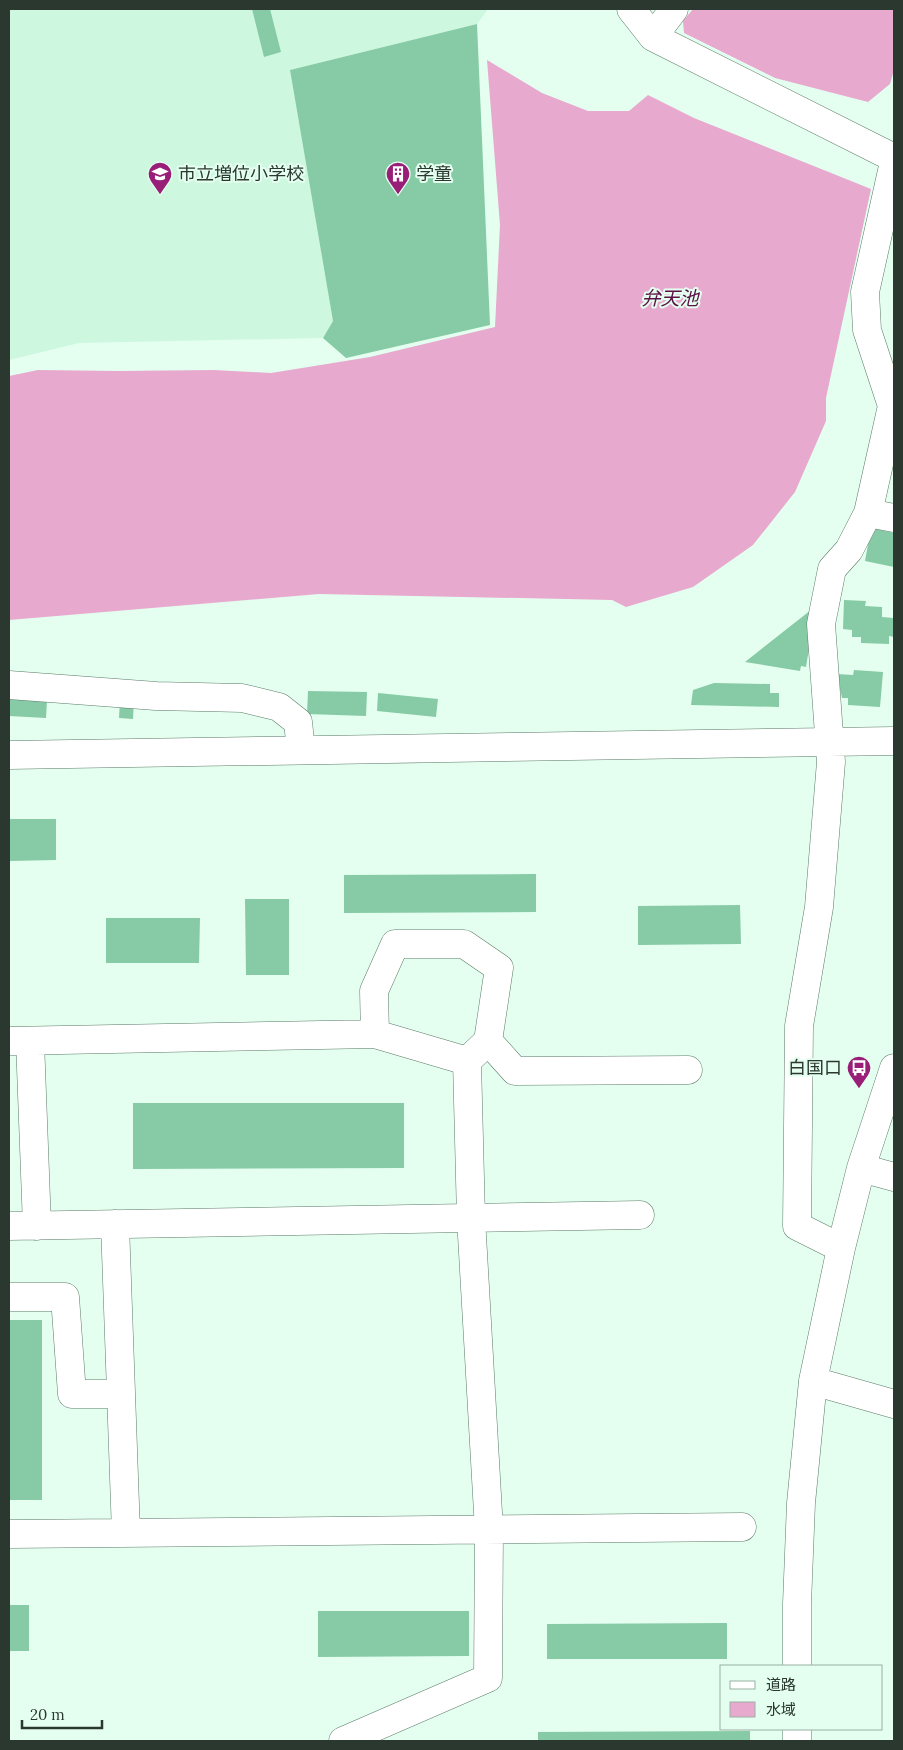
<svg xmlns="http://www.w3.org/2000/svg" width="903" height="1750" viewBox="0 0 903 1750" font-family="Lora,'Noto Sans JP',serif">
<rect width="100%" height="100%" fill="#e4ffef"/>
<path fill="#cef7df" d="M9,9H488L477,24L290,70L333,321L323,338L79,343L9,360Z"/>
<path fill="#e8a9cf" d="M693,9H894V70L890,84L868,102L775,78L684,33L683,21Z
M487,60L542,93L588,111H629L648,95L694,118L871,189L826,398V421L795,492L753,545L693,587L626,607L612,600L319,594L9,620V376L38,370L119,371L214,370L271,373L370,357L495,327L500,225Z"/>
<path fill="#86cba5" d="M252,9H270L281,52L264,57Z
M477,24L490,325L346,358L323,338L333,321L290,70Z
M871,528L894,533V567L865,561Z
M844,600L866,601L865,606L882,607V617L894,618V637L889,636V644L861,643V637H852V630L843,629Z
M816,606L806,667L801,666L800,671L745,662Z
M854,670L883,672L880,707L848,705V698H842L837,674L853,675Z
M714,683L770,684V693H779V707L691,705L693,690Z
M308,691L367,692L366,716L307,714Z
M378,693L438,699L436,717L377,711Z
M9,698L47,700L46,718L9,716Z
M120,699H134L133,719L119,718Z
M9,819H56V860L9,861Z
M536,874V912L344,913V875Z
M245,899H289V975H246Z
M740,905L741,944L638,945V906Z
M106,918H200L199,963H106Z
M133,1103H404V1168L133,1169Z
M9,1320H42V1500H9Z
M9,1605H29V1651H9Z
M318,1611H469V1656L318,1657Z
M727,1623V1659H547V1624Z
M750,1731V1741H538V1732Z"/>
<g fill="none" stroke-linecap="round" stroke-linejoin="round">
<defs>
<path id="minor" d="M631,9L653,37L894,158
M653,37L674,9
M894,162L865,292L867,330L892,406L868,513L894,518
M9,685L156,696L242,698L279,707L298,722L301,750
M9,755L894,741
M9,1041L375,1034L467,1061L488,1041L499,968L464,944H395L374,991L375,1034
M30,1041L37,1226
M488,1041L515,1071L688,1070
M861,1168L894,1177
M115,1224L126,1533
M9,1226L640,1215
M841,1248L797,1226L799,1026L819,907L831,762L821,624L832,569L849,550L868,513
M9,1297H65L72,1394H121
M813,1381L894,1404
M9,1534L742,1527
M797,1666V1604L801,1503L813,1381L841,1248L861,1168L894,1068
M797,1729V1741
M343,1741L488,1678L489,1530L471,1218L467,1061"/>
</defs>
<use href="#minor" stroke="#5c7a69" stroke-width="29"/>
<use href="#minor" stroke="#fff" stroke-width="28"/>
</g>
<defs>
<symbol id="school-pin" viewBox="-11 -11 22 30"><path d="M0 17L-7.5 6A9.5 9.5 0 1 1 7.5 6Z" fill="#981e77" stroke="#e4ffef"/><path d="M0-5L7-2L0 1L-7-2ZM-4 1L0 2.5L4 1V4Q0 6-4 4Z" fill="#fff"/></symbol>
<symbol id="building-pin" viewBox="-11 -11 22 30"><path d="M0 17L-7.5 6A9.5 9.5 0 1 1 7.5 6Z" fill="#981e77" stroke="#e4ffef"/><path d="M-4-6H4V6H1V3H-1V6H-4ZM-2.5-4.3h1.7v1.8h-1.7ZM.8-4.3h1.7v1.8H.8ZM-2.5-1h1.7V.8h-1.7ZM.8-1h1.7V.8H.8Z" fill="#fff"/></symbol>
<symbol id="bus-pin" viewBox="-11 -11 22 30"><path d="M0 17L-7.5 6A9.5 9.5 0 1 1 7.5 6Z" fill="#981e77" stroke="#e4ffef"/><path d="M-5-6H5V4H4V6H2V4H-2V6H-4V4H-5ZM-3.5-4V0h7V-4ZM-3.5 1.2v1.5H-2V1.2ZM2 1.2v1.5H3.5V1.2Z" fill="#fff"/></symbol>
</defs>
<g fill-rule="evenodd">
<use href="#school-pin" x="146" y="160" width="28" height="38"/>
<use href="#building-pin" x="384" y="160" width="28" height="38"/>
<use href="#bus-pin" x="845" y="1054" width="28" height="38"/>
</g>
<g text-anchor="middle" stroke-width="4" stroke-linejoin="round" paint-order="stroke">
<g font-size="18" fill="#2b3830" stroke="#e4ffef" text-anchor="start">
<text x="178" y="180">市立増位小学校</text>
<text x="416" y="180">学童</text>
<text x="842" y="1074" text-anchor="end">白国口</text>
</g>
<g font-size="19" font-style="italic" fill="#5a1245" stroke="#e4ffef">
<text x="670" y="305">弁天池</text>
</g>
</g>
<rect width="903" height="1750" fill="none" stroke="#2b3830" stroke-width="20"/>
<rect x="720" y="1665" width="162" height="65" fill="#e4ffef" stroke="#9aafa3"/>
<rect x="730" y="1681" width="25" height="8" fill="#ffffff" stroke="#9aafa3"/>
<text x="766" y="1690" font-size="15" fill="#2b3830">道路</text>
<rect x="730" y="1702" width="25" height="15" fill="#e8a9cf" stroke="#9aafa3"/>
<text x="766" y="1715" font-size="15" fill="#2b3830">水域</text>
<path d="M22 1720v8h80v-8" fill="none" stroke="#2b3830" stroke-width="2.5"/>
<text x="30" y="1720" font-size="15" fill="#2b3830" stroke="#e4ffef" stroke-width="4" paint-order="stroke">20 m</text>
</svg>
